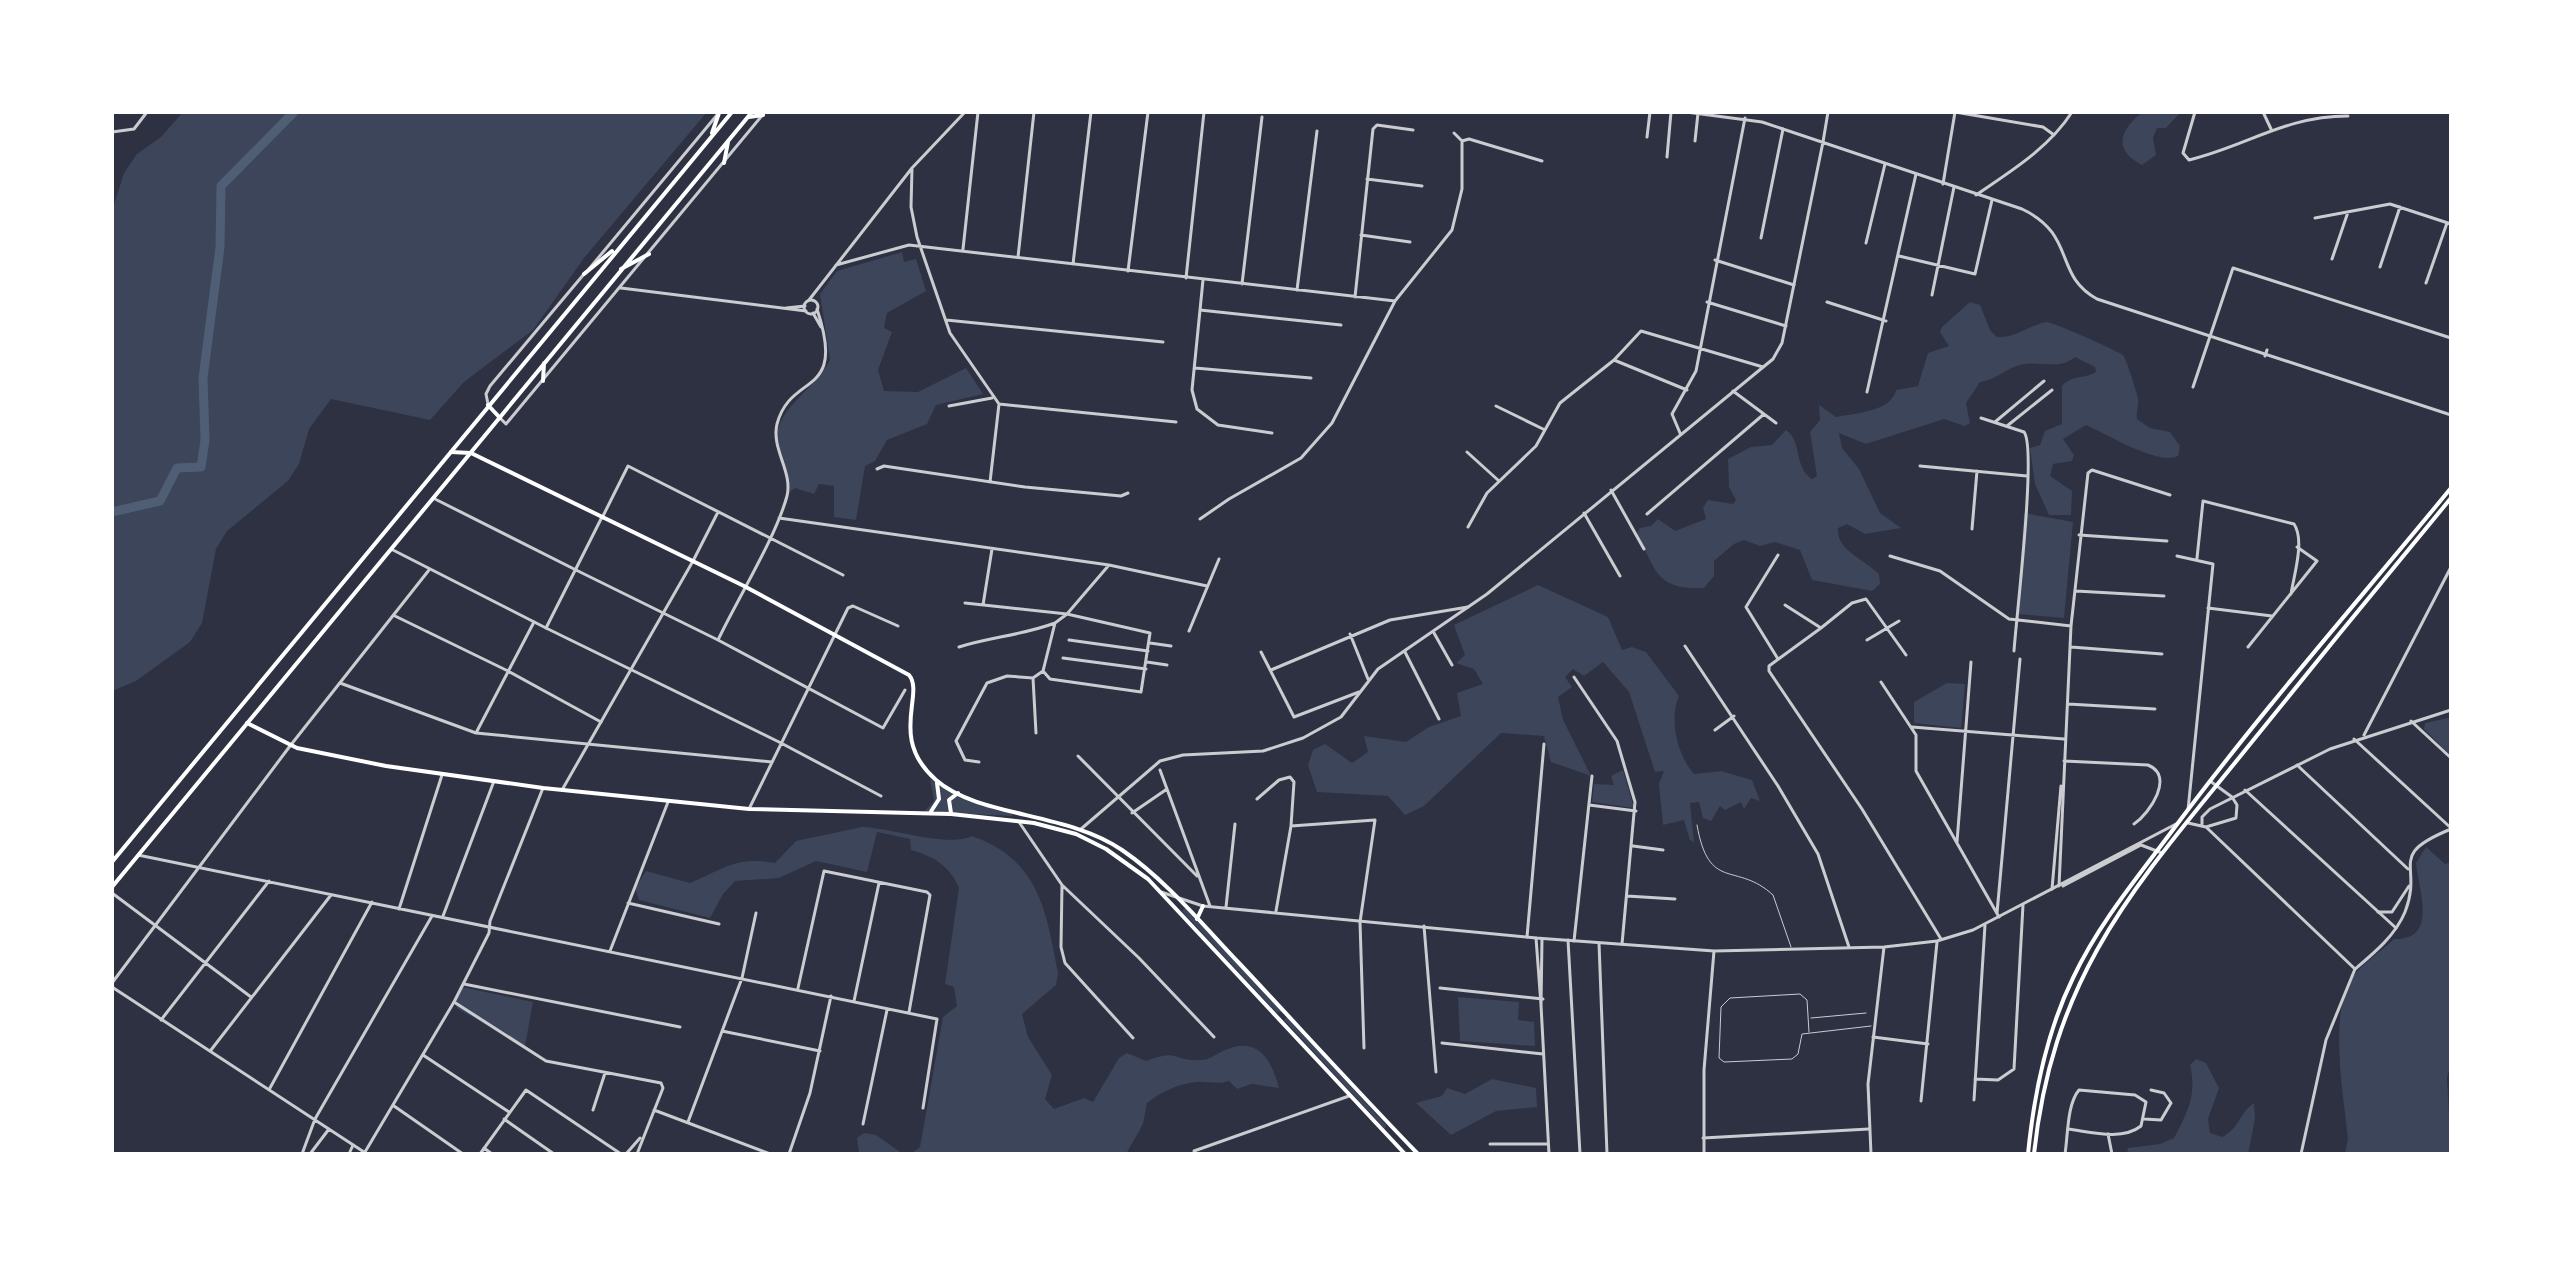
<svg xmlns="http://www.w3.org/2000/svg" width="2563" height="1266" viewBox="0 0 2563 1266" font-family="Lato,sans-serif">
<rect width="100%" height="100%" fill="#2d3142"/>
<path fill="#3c4559" d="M183,112H707L584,258L533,330L464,382L430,420L331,399L309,429L299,464L288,481L227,531L216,549L202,623L190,642L136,681L112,691V211L124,173L137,154L161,137Z
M2143,112H2181L2166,128H2157L2153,138L2156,155L2142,165C2112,150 2120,129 2143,112Z
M902,252L904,262L916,259L926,291L887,313L884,328L892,332L878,370L884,391L918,392L966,368L983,394L936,405L927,424L887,440L875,461L865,466L856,520L834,517V486L819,484L814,494L795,488L790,492C787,474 777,453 777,436C778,408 816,388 830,360L820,294L837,271Z
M1970,302L1980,305L1990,330L1997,337C2013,339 2030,325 2046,322C2051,321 2116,350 2123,355C2126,358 2137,393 2138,399C2139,405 2136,411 2137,419L2150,428L2170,432L2180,446L2178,456C2158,466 2107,434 2086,425L2063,439L2074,455L2072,461L2053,464L2050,476L2072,491L2071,515H2049L2035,484L2030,448L2040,445L2045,431L2062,424V386C2071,375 2085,379 2096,372L2095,367L2075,357C2059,371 2039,360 2020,365C2006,368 1999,379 1980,382L1966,403L1970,423L1965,426L1944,419L1866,444L1839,433L1842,448L1859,469L1880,513L1901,528L1865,534L1847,524L1838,528C1836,550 1864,559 1879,574L1880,584L1872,591L1812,580L1800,550L1775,542L1760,546L1744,540L1734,544L1714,561V576L1704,588C1656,590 1656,571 1637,533L1640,528L1651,526L1658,519L1675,531L1706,519L1703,508L1708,500L1733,504L1736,500L1729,487L1728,459L1751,447L1772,445L1786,430C1803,442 1793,466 1812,479L1817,476L1810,432L1820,420L1819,405L1836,417C1855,413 1891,412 1896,390L1918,386L1928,353L1949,346L1940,332L1942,327Z
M2024,513L2073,522L2064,618L2017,614Z
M1538,585L1608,617L1622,650L1632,647L1646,652L1679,696C1669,719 1677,755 1694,774L1721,771L1752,780L1760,801L1751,798L1744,809L1741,802L1725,810L1720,806L1711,821L1703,818L1699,802L1690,803L1694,842L1690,840L1684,820L1663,825L1659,784L1664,771L1655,772L1629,692L1603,662L1584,676L1573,669L1565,677L1572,687L1558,697L1563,720L1591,776L1551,762L1544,736L1501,733L1424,806L1405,815L1388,796L1317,792L1308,765L1313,750L1325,744L1352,763L1368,752L1364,736L1406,742L1429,727L1461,716L1457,693L1483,684L1474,669L1456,663L1465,655L1454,625Z
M1947,683L1965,684L1961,728L1914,723V702Z
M2448,718L2451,720V756L2424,729L2425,723Z
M1623,770L1634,808L1592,802L1594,784L1614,785L1611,776Z
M930,779L981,806L1010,811L1013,816L924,812L934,801Z
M862,827C892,828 949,848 972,836C1040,860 1046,911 1058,973L1056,985L1022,1014L1028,1037L1052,1075L1045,1099L1054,1109L1084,1098L1093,1102L1119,1058L1127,1053L1146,1061C1180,1048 1171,1061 1200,1060C1209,1060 1215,1055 1223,1051C1256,1035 1271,1057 1279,1088L1252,1084L1237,1089L1229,1081C1217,1085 1209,1081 1196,1082C1178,1084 1161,1092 1147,1103L1143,1124L1126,1154H911L920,1147L943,1017L957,1006L954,987L945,984L959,888C950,866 933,856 911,850L910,839L877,832L867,872L816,861L779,878L735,881L723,894L710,918L639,900L635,888L646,871L690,883C724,869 736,856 775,863L796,841Z
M2426,847L2445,864L2451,862V1065L2447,1077L2451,1154H2345L2348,1139C2344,1097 2328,1014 2352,978C2362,963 2382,951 2394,939C2438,940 2419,892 2416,863Z
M1185,908L1281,1010V1012L1277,1013L1182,911Z
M462,987L533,1002L525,1046L458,1009L453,1001Z
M1458,997L1519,1002L1518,1020L1534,1022L1535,1046L1460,1041Z
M1287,1017L1386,1125L1385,1129L1284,1020Z
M2196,1059L2206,1063L2219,1088L2208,1119L2210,1133L2222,1137C2239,1129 2240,1112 2254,1103L2255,1119L2248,1154H2127L2128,1148L2160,1144L2174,1138C2188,1112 2197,1094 2190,1065Z
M1492,1079L1536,1088L1537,1107L1496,1111L1451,1135L1416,1103L1442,1096L1447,1088L1465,1094Z
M864,1133L876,1135L903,1154L859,1152L857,1138Z"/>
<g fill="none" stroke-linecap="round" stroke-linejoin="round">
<path stroke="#4f5d75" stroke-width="9" d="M112,512L160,501L177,468L201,467L205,440L203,378L220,247L221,186L294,112"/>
<path stroke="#caccd0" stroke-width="1" d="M1697,825C1709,893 1736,861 1773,895L1791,947
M1811,1018L1866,1013
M1809,1032L1807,1000L1800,994L1730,998L1721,1007L1719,1058L1724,1062L1792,1059L1798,1054L1802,1034L1871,1026"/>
<path stroke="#caccd0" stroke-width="3" d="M2195,112L2183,153L2189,160C2247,146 2285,116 2348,116
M2263,112L2271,129
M112,132L134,129L147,112
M1454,133L1462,141
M1647,137L1650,112
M1462,141L1469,139L1542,161
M1695,141L1698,113
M1823,142L1828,112
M1667,157L1671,112
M912,168L911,207L917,237L950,333L999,404L990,482
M1367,179L1422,186
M1943,184L1955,112L2043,127L2054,135
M1976,195C2011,171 2049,148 2072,112
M2315,218L2390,204L2451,224
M1361,235L1410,242
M1761,238L1783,129
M1866,243L1885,164
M963,249L978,112
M1899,256L1975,274L1992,200
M1018,257L1034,112
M2332,259L2348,212
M1715,260L1794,285
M1073,264L1091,112
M836,265L909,245L1395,301
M2380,267L2400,207
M589,269L717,115
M1128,271L1148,112
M1186,278L1204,112
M1203,280L1192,390L1197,409L1218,425L1272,433
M2426,283L2447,223
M1242,284L1262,117
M621,288L806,311
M1297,290L1317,131
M1932,295L1954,187
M1355,297L1373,129L1377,125L1413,130
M809,300L912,168L965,112
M804 307a7 7 0 1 1 14 0a7 7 0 1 1-14 0Z
M1707,302L1786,326
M1827,302L1886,321
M786,308L805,306
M1200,310L1341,325
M813,313L821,327
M946,320L1163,342
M2265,356L2267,350
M1614,360L1687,390
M1195,368L1311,378
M2193,387L2233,268L2451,338
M1733,391L1776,423
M1867,392L1916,174
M488,404L486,394L490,386L584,274
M999,404L1176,422
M949,406L992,398
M1496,406L1545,430
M500,418L506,424L765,112
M1981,418L2024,432C2037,448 2016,619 2014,651
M1995,422L2044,381
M2007,426L2052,390
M1680,433L1672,414L1696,371L1745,118
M1467,452L1499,481
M1920,466L2027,476
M877,469L884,466L1025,487L1121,496L1128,493
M1611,490L1644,549
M1584,513L1620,576
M1647,514L1764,414
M602,518L628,466L843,575
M779,518L1109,565L1207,586
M1200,519L1229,499L1301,458L1332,423L1395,301L1452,230L1462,189V141
M1468,527L1487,493L1536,446L1560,403L1614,360L1641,331L1763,367
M1972,529L1977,471
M2079,535L2167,541
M1778,555L1746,607L1778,659
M1890,556L1940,571L2009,619L2071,626
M2177,556L2213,564L2188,810
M2197,558L2203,501L2294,524C2305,540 2294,575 2291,594
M693,561L718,512
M576,570L718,640L883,728L905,690
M2076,591L2164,596
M965,603L1067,614L1150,633L1141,692L1050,679L1043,671
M983,605L992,549
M1785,605L1821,628L1769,666V671L1862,809L1941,939
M2208,608L2272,616
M395,616L508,671L601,722
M546,628L781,743L881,796
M1821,628L1852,603L1866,599L1906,655
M1189,631L1219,559
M1434,633L1452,665
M1350,634L1368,679
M718,640C738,598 776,537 787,496C793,472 771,449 777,424C791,371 847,399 817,309
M1069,640L1148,651
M1867,640L1899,621
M1150,643L1171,646
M1685,646L1778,786L1818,854L1849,947
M959,647C991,637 1023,635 1055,623
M2071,647L2162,654
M2248,647L2317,561L2297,547
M1261,652L1294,717L1359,692
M1405,652L1439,719
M1063,658L1146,669
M1147,662L1167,665
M1271,670L1390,620L1468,607
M1574,677L1617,741L1635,802L1622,944
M1881,682L1916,735V771L1999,917
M340,683L476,733L772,762
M2068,704L2155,709
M2411,721L2451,758
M1912,727L2064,739
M1715,730L1734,716
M476,733L534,622
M1036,733L1033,678L1043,671L1055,623L1067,614L1109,565
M2364,735L2451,567
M2354,739L2451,828
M1078,756L1197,876
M2064,761L2148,765C2175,776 2150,813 2134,824
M979,762L965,760L956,741L987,683L1007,676L1033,678
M2297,765L2408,869
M1160,770L1210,906
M2245,790L2396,928
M1257,799L1279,780L1290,777L1294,782L1291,826L1276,911
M1589,805L1636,811
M749,809L848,608L853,606L898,626
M1132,813L1167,789
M1019,822L1062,885L1061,947L1065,963L1133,1038
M1291,826L1375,820L1360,922L1364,1048
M1957,842L1971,662
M1633,846L1663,850
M138,855L937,1019L923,1108
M1062,885L1139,958L1214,1037
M2059,886L2071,626L2088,473L2092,470L2170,495
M2052,889L2061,786
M112,893L251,997
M1627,896L1675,899
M628,903L719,924
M1226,907L1235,824
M399,909L442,775
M1997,913L2020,659
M443,916L494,781
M1424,926L1436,1072
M1527,937L1544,744
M1536,938L1541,1005
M1542,939L1541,1005L1549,1154
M1568,940L1580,1154
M1574,941L1592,776
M1599,943L1607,1154
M610,951L668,802
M464,984L680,1027
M798,988L824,871L927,892L930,895L909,1012
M1440,988L1543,999
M854,1001L879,883
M454,1002L546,1061L661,1083L663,1088L637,1154
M161,1020L269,881
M722,1031L820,1051
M1873,1037L1928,1044
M1442,1043L1543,1054
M211,1050L331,895
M423,1055L509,1112
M1975,1079L1998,1080L2014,1069L2023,905
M270,1088L372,902
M1974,1100L1985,925
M1921,1101L1937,942
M394,1106L463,1154
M593,1110L605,1073
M654,1110L770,1154
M315,1119L432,916
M504,1119L554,1154
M2144,1119L2161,1120L2171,1103L2164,1093L2151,1090
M688,1122L742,978L756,913
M863,1124L887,1010
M2108,1134L2112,1154
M1703,1138L1869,1129
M1490,1144H1548
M484,1148L492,1154
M1194,1151L1349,1096
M349,1154L353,1145
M480,1154L526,1090L621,1154
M626,1154L640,1138
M789,1154L810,1093L831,996
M2065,1154C2068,1135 2067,1104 2079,1090L2135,1095L2146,1102L2141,1126C2122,1141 2091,1132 2068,1129
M2301,1154L2326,1040L2355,969"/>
<path stroke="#caccd0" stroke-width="3" d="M1686,112L1762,122L2022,209C2077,235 2053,275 2097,299L2451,415
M433,498L576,570
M391,549L546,628L601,519
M2210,781L2232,797
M562,790L693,561
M2188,823L2206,827L2355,969C2374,953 2395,936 2405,912C2424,864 2385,856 2451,829
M2202,824V817L2210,809L2330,749L2451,710
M2206,827L2236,818L2237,805L2232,797
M1081,829L1160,761L1183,755L1263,751L1303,738L1341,717L1378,669L1487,594L1773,359L1782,343L1823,142
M2063,886L2141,845L2162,853
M1161,892L1203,906L1536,938L1714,951L1884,947L1937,941L1973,930L2176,824
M2378,912H2392L2409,886
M112,983L290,746L429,570
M112,987L367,1154
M365,1152L454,1002L489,933L490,921L543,788
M302,1154L315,1119
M310,1154L329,1129
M1704,1154V1070L1714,951
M1871,1154L1868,1084L1884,947"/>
<path stroke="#fff" stroke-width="4" d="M451,452L471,453L744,586L909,675C925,694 888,738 936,780C978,817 1067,812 1122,850C1166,880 1202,924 1239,963C1299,1027 1357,1091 1418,1154
M247,723L297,748L386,766L543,788L749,809L951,814L1034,823L1076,834L1106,849L1148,879L1405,1154
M930,813L939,799L937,783
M951,813L949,800L958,793
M1197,919L1203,906"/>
<path stroke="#fff" stroke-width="4" d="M2028,1154C2034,1094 2046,1033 2073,978C2100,921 2141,873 2178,823C2264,708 2360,599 2451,488
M2034,1154C2054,968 2140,881 2251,743C2317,661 2384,579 2451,498"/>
<path stroke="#fff" stroke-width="4" d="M749,117L763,115
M712,133L719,113
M724,163L728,142
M621,269L649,254
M584,274L612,251
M543,381L544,363
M488,405L500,418
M112,862L732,112
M112,887L752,112"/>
</g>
<rect width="2563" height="1266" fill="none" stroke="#ffffff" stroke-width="228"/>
</svg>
